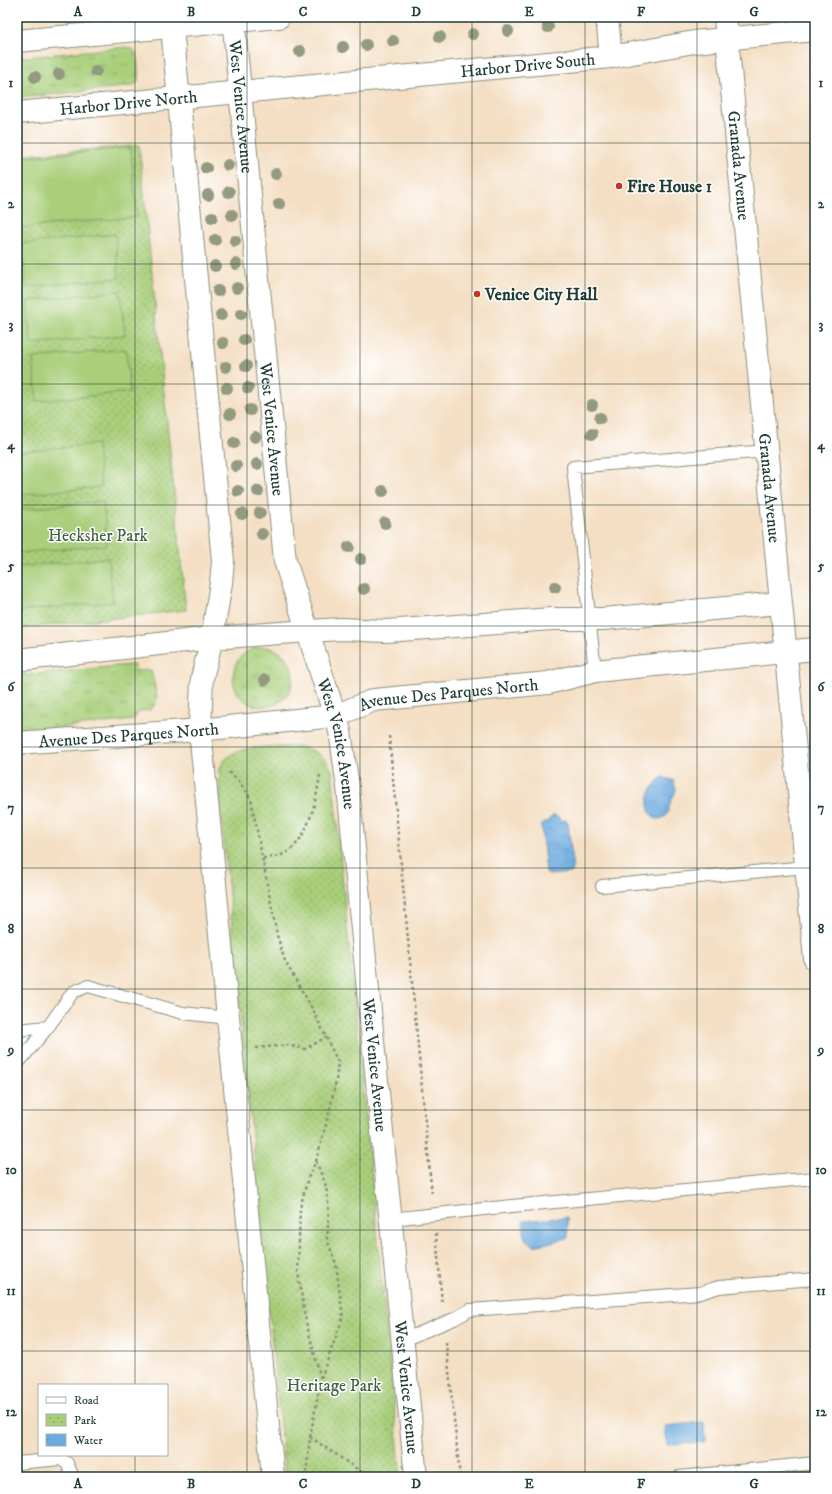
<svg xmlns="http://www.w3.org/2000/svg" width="832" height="1494" viewBox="0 0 832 1494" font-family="'IM FELL DW Pica',serif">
<defs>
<pattern id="grass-tufts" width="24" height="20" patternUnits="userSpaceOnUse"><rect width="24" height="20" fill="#a9cf7a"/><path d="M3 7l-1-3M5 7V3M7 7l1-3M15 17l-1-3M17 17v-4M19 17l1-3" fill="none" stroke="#89a965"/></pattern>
<pattern id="park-dots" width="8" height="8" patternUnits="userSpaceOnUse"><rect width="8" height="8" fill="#a9cf7a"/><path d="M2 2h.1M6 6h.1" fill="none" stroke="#89a965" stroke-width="1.8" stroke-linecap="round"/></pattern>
<pattern id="water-ripples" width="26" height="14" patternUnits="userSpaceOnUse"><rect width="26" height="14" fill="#6cabdf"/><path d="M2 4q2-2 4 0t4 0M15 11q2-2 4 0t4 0" fill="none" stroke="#588cb6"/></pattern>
</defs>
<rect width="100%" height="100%" fill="#fff"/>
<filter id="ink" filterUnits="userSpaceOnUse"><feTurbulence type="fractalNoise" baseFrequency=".025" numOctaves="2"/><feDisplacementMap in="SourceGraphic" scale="8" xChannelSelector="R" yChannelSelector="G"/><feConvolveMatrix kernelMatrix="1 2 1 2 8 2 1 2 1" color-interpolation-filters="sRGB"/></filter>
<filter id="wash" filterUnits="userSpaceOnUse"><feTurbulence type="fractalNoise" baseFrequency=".012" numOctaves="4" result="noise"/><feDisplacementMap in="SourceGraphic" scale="16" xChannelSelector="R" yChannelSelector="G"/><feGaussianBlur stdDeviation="0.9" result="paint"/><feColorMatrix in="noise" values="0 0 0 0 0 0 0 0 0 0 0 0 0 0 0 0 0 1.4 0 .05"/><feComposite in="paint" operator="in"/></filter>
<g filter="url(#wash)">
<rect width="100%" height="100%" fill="#f4dfc4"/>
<path fill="url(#grass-tufts)" stroke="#648657" d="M126,47L133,49L137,55L139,81L133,86L17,98V58Z
M233 677a30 30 0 1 1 60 0a30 30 0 1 1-60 0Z
M129,665H134L135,671L147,670L151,671L157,696L154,706L150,710L140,711L133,720L17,732V676Z"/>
<path fill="url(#park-dots)" stroke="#648657" d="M139,145L186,610L17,629V156Z
M300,747C316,750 325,756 332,771L401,1477H285L221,812C221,801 218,780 220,769C227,741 278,748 300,747Z"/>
<path fill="#a9cf7a" stroke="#648657" d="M131,148L137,217L17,228V158Z
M115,234L119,278L26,287L22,244Z
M120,291L125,335L31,344L27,301Z
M126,349L130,392L37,401L33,358Z
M97,444L101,487L17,495V452Z
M103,501L107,545L17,553V510Z
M108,558L113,602L19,611L17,567Z"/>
<path fill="url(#water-ripples)" stroke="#46748a" d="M662,777L673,780L676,789C675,794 673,797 671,801C667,811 670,819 656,819C641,808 649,787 662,777Z
M554,815L560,818V821L565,820L568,822L573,870L571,873L549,875L546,873L541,825L544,822H549V819Z
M567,1217L568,1238L534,1246L525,1239L523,1221Z
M704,1422L705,1442L667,1445L665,1426Z"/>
</g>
<g filter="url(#ink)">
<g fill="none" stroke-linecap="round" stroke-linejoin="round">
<defs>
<path id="service" d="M595,671L573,467L767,451
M602,886L806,867
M17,1030L48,1027L73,992L88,986L183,1013L228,1018
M19,1062L48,1027
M391,1219L512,1206L815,1178
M403,1340L454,1319L470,1310L700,1293L719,1287L815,1279
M17,1463L60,1459L67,1463L73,1477
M679,1477L815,1463"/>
<g id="minor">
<path d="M607,17L611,57"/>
<path id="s1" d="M725,17L815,959"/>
<path d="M17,660L212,638L308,631L342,629L386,631L552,619H603L780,603"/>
<path id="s2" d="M17,743L200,730L335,716L374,700L548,683L595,671L815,649"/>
</g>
<g id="tertiary">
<path d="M171,17L223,561L221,583L212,638L202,678L200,730L273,1477"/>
<path id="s3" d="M233,17L285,561L340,731L348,787L416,1477"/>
<path d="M17,41L279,17"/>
<path id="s4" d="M17,113L611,57L694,42L815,30"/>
</g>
</defs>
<use href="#service" stroke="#8a8e7c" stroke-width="14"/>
<use href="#minor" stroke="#8a8e7c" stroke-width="24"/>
<use href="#tertiary" stroke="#8a8e7c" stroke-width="24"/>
<path stroke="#8a8e7c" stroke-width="2.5" stroke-dasharray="3 3" stroke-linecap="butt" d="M389,736L432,1196
M229,772L239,781L251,799L277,935L285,961L313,1010L338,1062L336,1081L329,1113L316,1161L308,1178L300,1208L298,1273L306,1322L321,1379L310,1437L306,1477
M263,858C270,857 278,857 284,854C308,842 317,798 320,774
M256,1048L287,1045L305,1049L326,1037
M316,1161L326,1186L329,1211L327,1239L336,1264L343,1317L321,1378
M436,1233L442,1303
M446,1342L460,1477
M310,1437L369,1477"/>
<use href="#service" stroke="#fff" stroke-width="12"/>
<use href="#minor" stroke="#fff" stroke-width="22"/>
<use href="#tertiary" stroke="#fff" stroke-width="22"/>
</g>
<g fill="#929a7f">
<circle cx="548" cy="27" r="6"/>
<circle cx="508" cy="31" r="6"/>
<circle cx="473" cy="34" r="6"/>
<circle cx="440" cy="37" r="6"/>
<circle cx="393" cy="41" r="6"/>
<circle cx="366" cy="45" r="6"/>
<circle cx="343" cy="47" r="6"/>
<circle cx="300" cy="51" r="6"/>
<circle cx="96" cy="71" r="6"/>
<circle cx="59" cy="74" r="6"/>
<circle cx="35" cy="77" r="6"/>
<circle cx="228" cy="165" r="6"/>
<circle cx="206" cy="168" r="6"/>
<circle cx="276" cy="174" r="6"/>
<circle cx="229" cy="192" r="6"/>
<circle cx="208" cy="195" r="6"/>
<circle cx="279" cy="204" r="6"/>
<circle cx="232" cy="215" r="6"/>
<circle cx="212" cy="217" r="6"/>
<circle cx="215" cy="240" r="6"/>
<circle cx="235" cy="241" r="6"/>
<circle cx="236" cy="264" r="6"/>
<circle cx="215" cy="266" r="6"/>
<circle cx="237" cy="288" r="6"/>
<circle cx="218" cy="291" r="6"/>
<circle cx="241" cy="314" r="6"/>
<circle cx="221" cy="315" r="6"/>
<circle cx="244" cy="340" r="6"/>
<circle cx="223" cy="343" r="6"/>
<circle cx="246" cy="366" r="6"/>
<circle cx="226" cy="367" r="6"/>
<circle cx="227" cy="388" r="6"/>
<circle cx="248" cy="388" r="6"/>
<circle cx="592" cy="405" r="6"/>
<circle cx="250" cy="410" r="6"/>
<circle cx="230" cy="414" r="6"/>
<circle cx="600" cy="418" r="6"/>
<circle cx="592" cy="434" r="6"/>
<circle cx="255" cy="437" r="6"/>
<circle cx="234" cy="443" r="6"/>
<circle cx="257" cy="464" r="6"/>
<circle cx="236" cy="466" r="6"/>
<circle cx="238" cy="491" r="6"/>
<circle cx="258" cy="491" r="6"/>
<circle cx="383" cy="491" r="6"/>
<circle cx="260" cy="513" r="6"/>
<circle cx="242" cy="514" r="6"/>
<circle cx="385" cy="523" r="6"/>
<circle cx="262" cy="534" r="6"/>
<circle cx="349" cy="547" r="6"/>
<circle cx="361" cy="559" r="6"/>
<circle cx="555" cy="587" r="6"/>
<circle cx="364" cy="589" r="6"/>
<circle cx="265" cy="680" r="6"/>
</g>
</g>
<path fill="none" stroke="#1f3d34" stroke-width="1" stroke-opacity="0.55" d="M135,17V1385M247,17V1477M360,17V1477M472,17V1477M585,17V1477M697,17V1477M17,143H815M17,264H815M17,384H815M17,505H815M17,626H815M17,747H815M17,868H815M17,989H815M17,1110H815M17,1230H815M17,1351H815M135,1455V1477"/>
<g fill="#c8321e" stroke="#fff" stroke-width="1.5">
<circle cx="619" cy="186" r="4"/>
<circle cx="477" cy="294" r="4"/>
</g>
<g text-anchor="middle" stroke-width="3" stroke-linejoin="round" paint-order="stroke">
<g font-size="17" fill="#1f3d34" stroke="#fff">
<text dy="6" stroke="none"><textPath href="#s4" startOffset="513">Harbor Drive South</textPath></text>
<text dy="6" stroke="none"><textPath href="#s4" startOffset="112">Harbor Drive North</textPath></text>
<text dy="6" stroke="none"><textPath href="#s3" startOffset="90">West Venice Avenue</textPath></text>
<text dy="6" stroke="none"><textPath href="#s1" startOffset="149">Granada Avenue</textPath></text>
<text dy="6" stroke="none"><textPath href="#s3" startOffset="414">West Venice Avenue</textPath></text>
<text dy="6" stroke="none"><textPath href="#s1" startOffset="473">Granada Avenue</textPath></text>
<text dy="6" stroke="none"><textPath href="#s2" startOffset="436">Avenue Des Parques North</textPath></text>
<text dy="6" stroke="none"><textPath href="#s2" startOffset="112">Avenue Des Parques North</textPath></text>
<text dy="6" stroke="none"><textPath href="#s3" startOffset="737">West Venice Avenue</textPath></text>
<text dy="6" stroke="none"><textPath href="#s3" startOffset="1061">West Venice Avenue</textPath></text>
<text dy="6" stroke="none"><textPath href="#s3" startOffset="1385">West Venice Avenue</textPath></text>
</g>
<g font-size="17" font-weight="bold" fill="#1f3d34" stroke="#fff" text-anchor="start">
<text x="627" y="192">Fire House 1</text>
<text x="485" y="300">Venice City Hall</text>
</g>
<g font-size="17" fill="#426246" stroke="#fff">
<text x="98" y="541">Hecksher Park</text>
<text x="334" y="1391">Heritage Park</text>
</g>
</g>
<rect width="832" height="1494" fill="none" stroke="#fff" stroke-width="44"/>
<rect x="38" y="1384" width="130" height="72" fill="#ffffff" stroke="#a5b1ae"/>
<rect x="46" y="1397" width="20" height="6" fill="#ffffff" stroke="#a5b1ae"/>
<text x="74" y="1404" font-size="12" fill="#1f3d34">Road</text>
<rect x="46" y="1414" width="20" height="12" fill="url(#park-dots)" stroke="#a5b1ae"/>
<text x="74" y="1424" font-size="12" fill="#1f3d34">Park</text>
<rect x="46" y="1434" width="20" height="12" fill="url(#water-ripples)" stroke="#a5b1ae"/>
<text x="74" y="1444" font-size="12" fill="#1f3d34">Water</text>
<rect x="22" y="22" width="788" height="1450" fill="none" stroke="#1f3d34" stroke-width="1.5"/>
<g font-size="13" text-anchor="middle" font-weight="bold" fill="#1f3d34">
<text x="78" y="16">A</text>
<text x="191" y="16">B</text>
<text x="303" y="16">C</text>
<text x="416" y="16">D</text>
<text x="529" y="16">E</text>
<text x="641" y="16">F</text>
<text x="754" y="16">G</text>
<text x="11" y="87">1</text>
<text x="821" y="87">1</text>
<text x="11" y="208">2</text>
<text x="821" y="208">2</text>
<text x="11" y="329">3</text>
<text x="821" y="329">3</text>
<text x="11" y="449">4</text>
<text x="821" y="449">4</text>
<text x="11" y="570">5</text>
<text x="821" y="570">5</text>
<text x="11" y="691">6</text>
<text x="821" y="691">6</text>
<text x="11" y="812">7</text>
<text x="821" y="812">7</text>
<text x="11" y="933">8</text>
<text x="821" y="933">8</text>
<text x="11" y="1054">9</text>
<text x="821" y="1054">9</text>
<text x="11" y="1174">10</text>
<text x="821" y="1174">10</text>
<text x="11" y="1295">11</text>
<text x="821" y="1295">11</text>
<text x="11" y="1416">12</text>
<text x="821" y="1416">12</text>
<text x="78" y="1488">A</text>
<text x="191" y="1488">B</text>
<text x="303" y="1488">C</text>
<text x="416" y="1488">D</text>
<text x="529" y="1488">E</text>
<text x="641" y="1488">F</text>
<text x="754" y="1488">G</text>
</g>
</svg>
